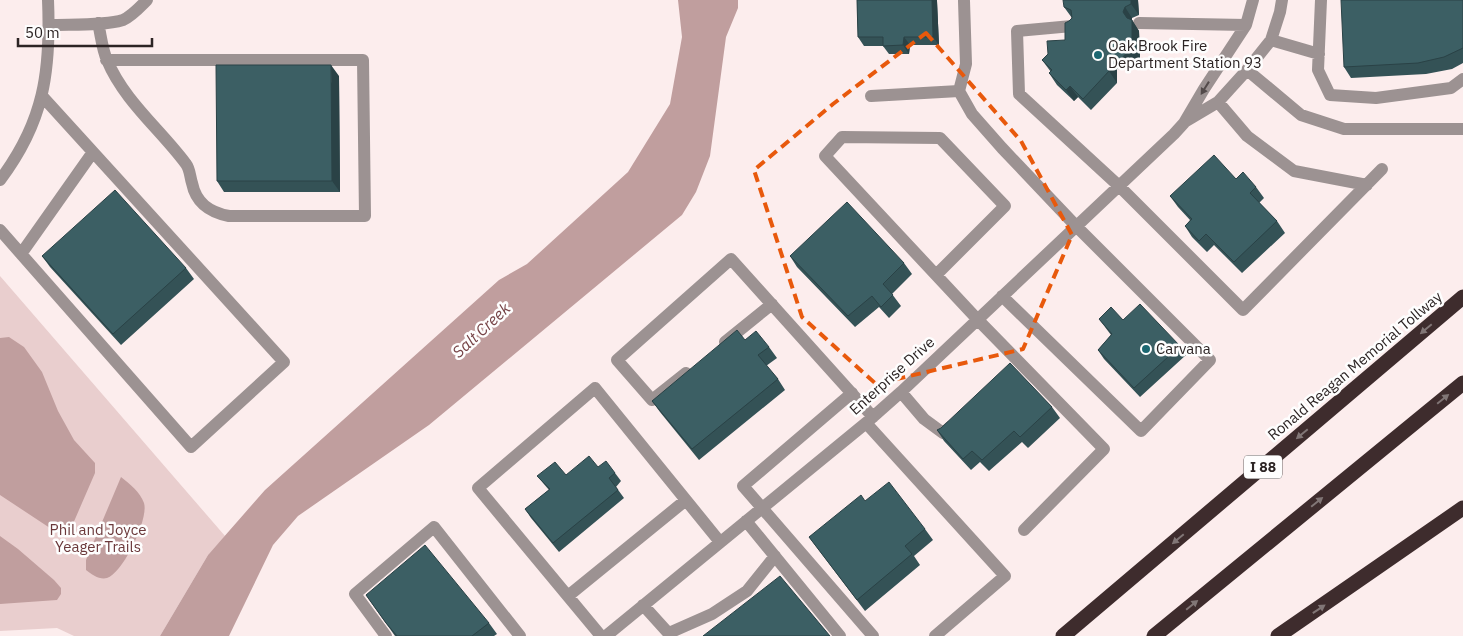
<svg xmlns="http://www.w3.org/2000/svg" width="1463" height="636" viewBox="0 0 1463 636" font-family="'IBM Plex Sans',sans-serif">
<rect width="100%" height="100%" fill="#fceded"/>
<path fill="#e9cece" d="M0,276L225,536L208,555L160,636H74L57,628L0,631Z"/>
<path fill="#c09e9e" d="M678,0H738V8L726,37L710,156L696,192L682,215L429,425L298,516L273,545L229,636H160L208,555L265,490L499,280L527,264L628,172L670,104L682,37Z
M9,337L24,347L42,372L58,411L74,440L95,463V473L69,533L56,532L0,495V338Z
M121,477C130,484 140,492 144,503C149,519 123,573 107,578C100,580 92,575 86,570V560Z
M0,536L18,549L54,580L61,588V594L57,600L0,604Z"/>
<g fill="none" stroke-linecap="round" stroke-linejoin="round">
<path stroke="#9c9292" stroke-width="12" d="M1321,0L1318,70L1330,95L1376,98L1451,88L1463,79
M98,23C101,35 102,49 107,60C124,101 161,130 186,164C190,169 190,177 192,183C196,203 209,212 229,216H365L363,60H106
M1139,23L1246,25
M49,25C70,24 104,26 123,20C132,16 140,7 147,0
M1072,26L1017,31L1019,94L1119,186L1243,310L1382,169
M1271,40L1319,54
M1247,70L1301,115L1344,129H1463
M959,91L966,64L964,1
M871,96L959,91L972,114L1002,148L1076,226L1210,360L1141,431L1002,296
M1218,102L1247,136L1294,171L1367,185
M1186,121L1218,102L1247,70L1271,40L1280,12L1282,0
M0,180C44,122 51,71 48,0
M0,230L191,447L284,362L42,96
M21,254L93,152
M936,275L1005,206L940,138L842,137L825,156L978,320L1104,449L1024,530
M725,342L772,304
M686,373L652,400L617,360L731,259L873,417
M901,392L924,419L943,433L950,427
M852,393L743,486L873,636
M866,423L1005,576L935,636
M746,521L840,636
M568,596L686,500
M643,605L671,636
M669,633L712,614L747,591L775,556
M386,636L355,594L434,527L520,636
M601,636L478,488L595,388L720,542
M606,636L866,423L901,392L1174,134L1184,123L1204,89L1246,25L1253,0"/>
<path stroke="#3e2c2d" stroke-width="15" d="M1063,636L1463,297
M1154,636L1463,383
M1278,636L1463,508"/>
</g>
<path fill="#345256" d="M857,0H937V1L939,45H910L909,54H889L883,46H864L858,37Z
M1138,0L1139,15L1132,18V20L1139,31L1140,58L1129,70L1117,69V83L1091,110L1078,97L1074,101L1057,85L1049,73L1051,72L1042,60L1065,40L1069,21L1072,18L1064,7Z
M1463,0V63L1452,69L1426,74L1351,78L1344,67Z
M339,76L340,192H224L217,181Z
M1236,179L1256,187L1264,198L1259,203L1277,221L1285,233L1242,273L1214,245L1207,252L1192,237L1185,226L1190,220L1178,207L1170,196Z
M42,256L186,268L194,279L121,345L50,267Z
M790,256L904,263L912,274L892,294L901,306L889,318L879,307L855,327L797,267Z
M1099,319L1123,320L1180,346L1186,355L1140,397L1104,359L1098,350L1111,335Z
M745,340L769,347L777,358L766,366L778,379L785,390L699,460L660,412L652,401Z
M1052,407L1060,418L1028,448L1022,442L989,471L980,462L971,470L944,441L937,430Z
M598,467L615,473L621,481L616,487L624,498L559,552L531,518L525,509L549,490L537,476L566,475Z
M865,501L925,529L933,540L914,556L920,565L865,611L809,537Z
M366,595L489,623L497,634L494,636H395Z"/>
<path fill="#2a4246" d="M932,0H937V1L939,45L933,37Z
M1131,0H1138L1139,15L1131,4Z
M1125,7L1132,18V20L1139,31L1140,58L1129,70L1121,59L1127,18L1123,12Z
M904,37L910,45L909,54L903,45Z
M1109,58L1117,69V83L1109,71Z
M331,65L339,76L340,192L332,181Z
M1070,86L1078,97L1074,101L1066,90Z"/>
<path fill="#3c5f64" stroke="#2a4246" d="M857,0H932L933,37H904L903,45L883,46V37H858Z
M1063,0H1131V4L1125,7L1123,12L1127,18L1132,20V47L1121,59L1109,58V71L1083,99L1070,86L1066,90L1049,73L1052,70L1042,60L1048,54L1047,41L1065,40V23L1069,21L1072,18L1071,10L1064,7Z
M1341,0H1463V48L1444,57L1418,63L1344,67Z
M216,65H331L332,181H217Z
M1214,155L1236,179L1243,172L1256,187L1250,193L1277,221L1234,262L1206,234L1199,241L1185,226L1192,219L1170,196Z
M115,190L186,268L113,334L42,256Z
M847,202L904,263L883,284L893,295L881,307L872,296L848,316L790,256Z
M1140,304L1180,346L1134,388L1098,350L1112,334L1099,319L1111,307L1123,320Z
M737,330L745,340L756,331L769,347L758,355L778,379L692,449L652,401Z
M1010,363L1052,407L1020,437L1014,431L982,460L972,451L963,459L937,430L941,428Z
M589,456L598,467L606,461L615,473L609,478L618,490L553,543L525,509L550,489L537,476L555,462L566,475Z
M889,482L925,529L905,546L912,554L857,600L809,537L861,495L865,501Z
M425,545L489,623L472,636H397L386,623L366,595Z
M780,576L830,636H703Z"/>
<defs><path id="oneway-solid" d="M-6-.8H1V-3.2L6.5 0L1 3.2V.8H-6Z" transform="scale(1.25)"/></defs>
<use fill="#534a4a" href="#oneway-solid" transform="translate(1205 88) rotate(122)"/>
<g fill="#817676">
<use href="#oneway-solid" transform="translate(1426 329) rotate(140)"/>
<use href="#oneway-solid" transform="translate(1443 399) rotate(-39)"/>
<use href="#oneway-solid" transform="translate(1302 434) rotate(140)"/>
<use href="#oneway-solid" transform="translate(1317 502) rotate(-39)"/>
<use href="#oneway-solid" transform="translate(1178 539) rotate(140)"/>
<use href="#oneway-solid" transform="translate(1192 605) rotate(-39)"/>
<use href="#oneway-solid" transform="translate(1319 609) rotate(-34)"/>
</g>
<path fill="none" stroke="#e8590c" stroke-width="4" stroke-dasharray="10 6" stroke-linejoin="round" d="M926,33L1021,141L1072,235L1023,349L876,384L802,317L754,170L833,104Z"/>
<g fill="#1c6771" stroke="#fefefe" stroke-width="2">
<circle cx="1098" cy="55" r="5"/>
<circle cx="1146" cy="349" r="5"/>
</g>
<g text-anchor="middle" stroke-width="5" stroke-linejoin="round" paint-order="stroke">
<rect fill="#fefefe" stroke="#6b6565" stroke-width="1" x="1244" y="455.5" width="38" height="23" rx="4"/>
<g font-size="14" font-weight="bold" fill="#2c2424">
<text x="1263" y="472">I 88</text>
</g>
<g font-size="15" fill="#2c2424" stroke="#fefefe" text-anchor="start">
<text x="1108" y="51">Oak Brook Fire<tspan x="1108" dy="17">Department Station 93</tspan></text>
<text x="1156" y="354">Carvana</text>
</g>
<g font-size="15" fill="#2c2424" stroke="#fefefe">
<text transform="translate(1355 366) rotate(-40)" y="5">Ronald Reagan Memorial Tollway</text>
<text transform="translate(892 376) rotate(-42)" y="5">Enterprise Drive</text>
</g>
<g font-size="15" fill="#6b393b" stroke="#fefefe">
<text x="98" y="535">Phil and Joyce<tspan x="98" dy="17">Yeager Trails</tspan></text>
</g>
<g font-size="16" font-style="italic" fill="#754245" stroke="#fefefe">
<text transform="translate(481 330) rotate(-43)" y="6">Salt Creek</text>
</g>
</g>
<path d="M18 38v8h134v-8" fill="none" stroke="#2c2424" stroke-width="2.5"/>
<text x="25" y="38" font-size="15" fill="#2c2424" stroke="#fefefe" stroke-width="4" paint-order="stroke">50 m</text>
</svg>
